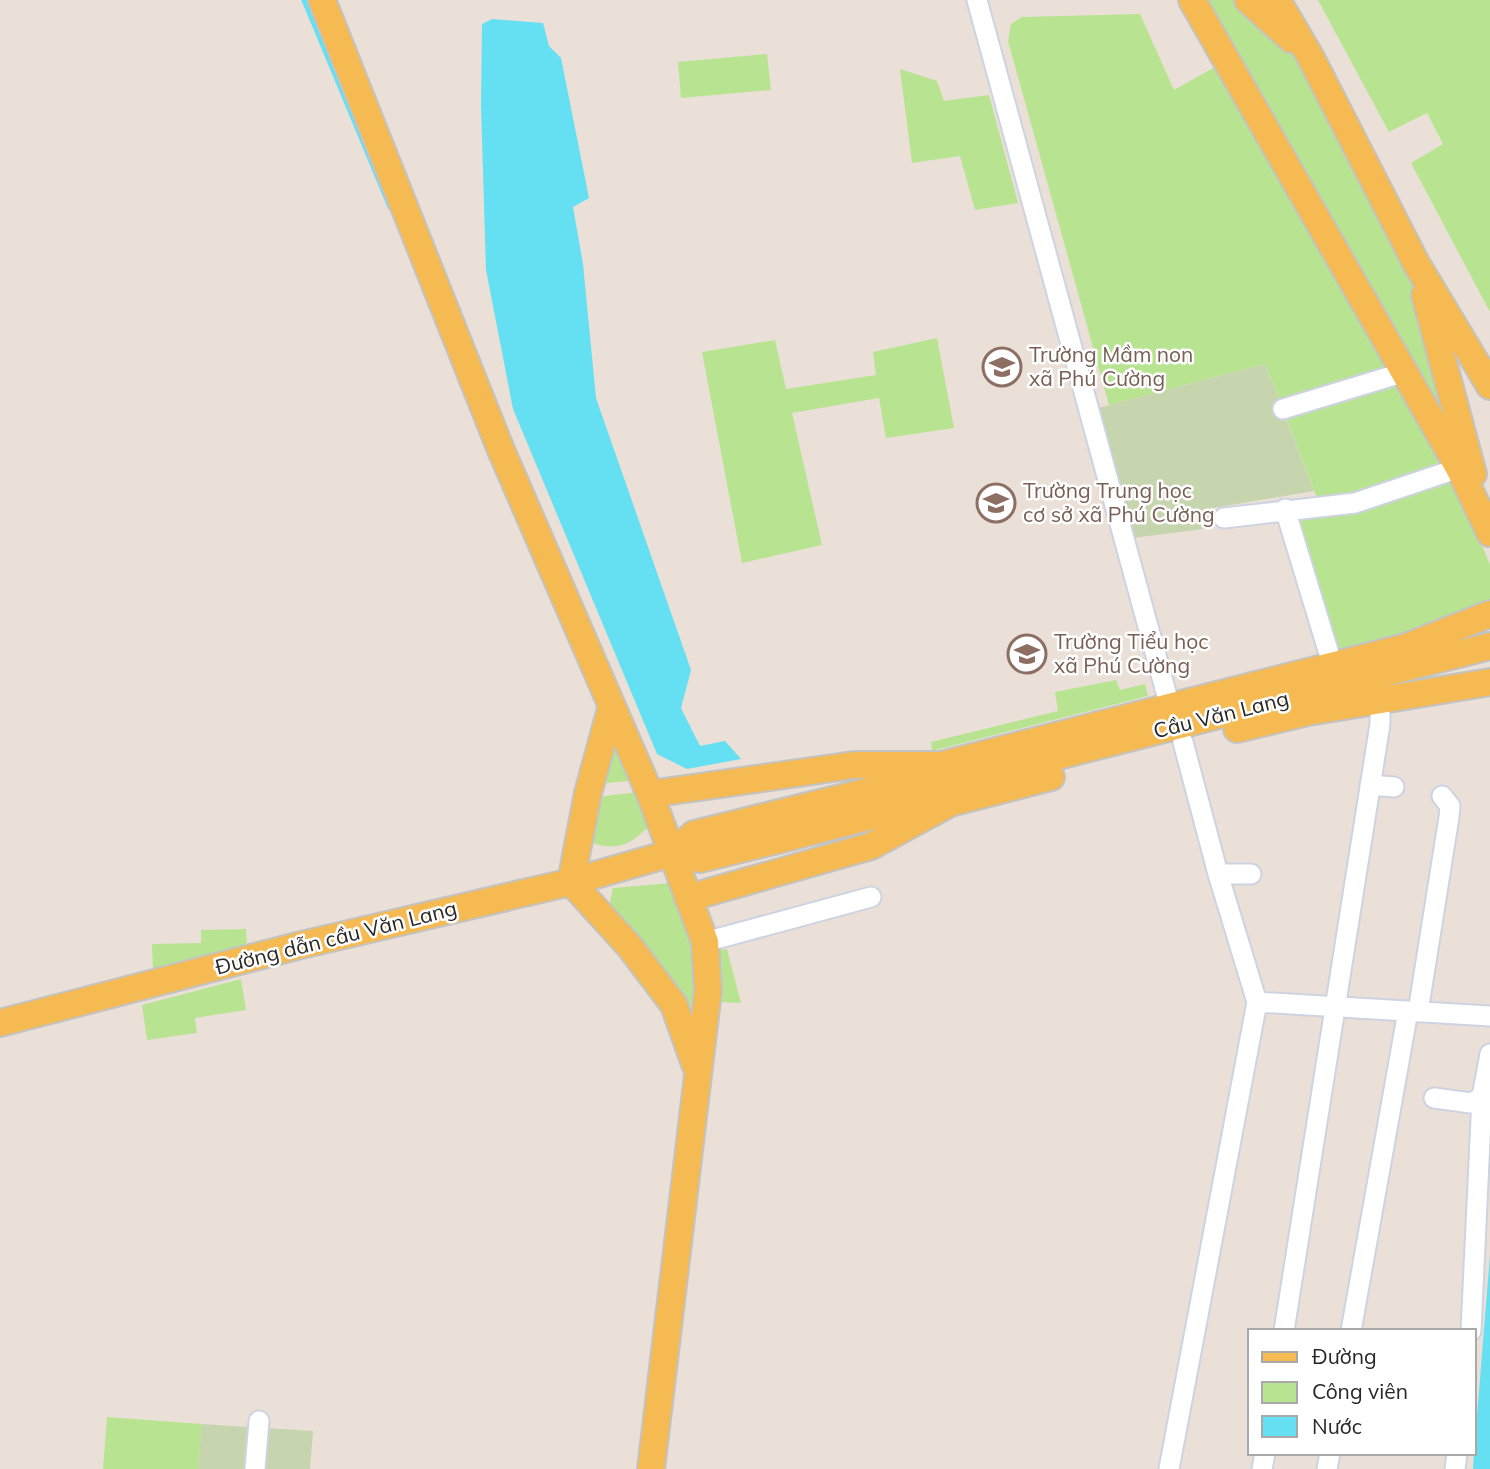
<svg xmlns="http://www.w3.org/2000/svg" width="1490" height="1469" viewBox="0 0 1490 1469" font-family="Mulish,sans-serif">
<rect width="100%" height="100%" fill="#eae0d7"/>
<path fill="#b8e491" d="M1203,0H1243L1295,48L1407,262L1463,464Z
M1318,0H1490V312L1411,163L1443,144L1427,113L1389,132Z
M1140,14L1174,90L1215,67L1196,31L1393,369L1280,402L1265,364L1109,405L1008,41L1011,24L1022,17Z
M767,54L771,90L681,98L678,62Z
M900,69L937,81L944,101L989,95L1018,203L975,210L960,156L912,163Z
M937,338L954,428L886,438L879,398L792,413L822,545L742,563L702,352L775,340L786,389L876,375L873,352Z
M1391,380H1397L1458,486L1490,565V605L1336,657L1293,516H1324L1287,420Z
M1116,680L1120,690L1145,684L1148,696L932,751L931,742L1058,711L1055,692Z
M615,741L636,780L599,784Z
M638,792L652,824C631,842 624,851 595,844L587,831L597,797Z
M670,883L700,958V1002L690,1006L616,921L609,906L613,888Z
M246,929L247,948L153,972L152,944L201,943V930Z
M727,949L741,1003L718,1002L714,960L719,950Z
M241,979L246,1010L195,1018L197,1033L147,1040L142,1005Z
M107,1417L202,1424L198,1469H103Z"/>
<path fill="#c6d5ae" d="M1265,364L1314,491L1207,509L1211,528L1133,538L1098,408Z
M202,1424L313,1431L310,1469H198Z"/>
<path fill="#65dff2" d="M492,19L543,23L549,46L561,58L589,198L573,207L583,264L596,398L691,670L681,708L700,746L725,741L741,759L687,769L657,754L513,409L486,270L481,106L482,24Z
M1490,1255V1469H1473L1474,1453Z"/>
<g fill="none" stroke-linecap="round" stroke-linejoin="round">
<path stroke="#65dff2" stroke-width="5" d="M304,0L390,207"/>
<defs>
<path id="minor" d="M977,0L1170,707
M1283,409L1405,372
M1285,509L1333,667
M1224,518L1355,503L1459,468
M1370,785L1394,787
M1218,874H1251
M705,942L871,897
M1257,1002L1490,1016
M1418,1012L1449,817L1450,806L1442,796
M1434,1098L1471,1103L1482,1097L1490,1054
M1284,1331L1380,724V699
M1351,1331L1408,1011
M1471,1331L1482,1097
M255,1469L259,1421
M1169,1469L1257,1002L1218,874L1183,742
M1262,1469L1265,1453
M1327,1469L1330,1453
M1455,1469L1457,1453"/>
<path id="major" d="M322,0L501,450L650,794L705,942L708,991L651,1469
M1192,0L1459,468L1490,533
M1248,0L1291,39
M1277,0L1310,56L1416,263L1490,386
M1425,295L1473,474
M611,709L588,793L571,882L630,947L674,1005L695,1064
M1237,729L1308,712L1490,682
M650,794L854,765H941L1406,647L1490,614
M672,853L700,859L774,841L876,815L952,783L1490,646
M688,898L871,846L950,803L1051,777
M0,1023L297,946L571,882L672,853L694,834L869,791L952,783"/>
</defs>
<use href="#minor" stroke="#cdd3e1" stroke-width="23"/>
<use href="#major" stroke="#c3c3c3" stroke-width="30"/>
<use href="#minor" stroke="#fff" stroke-width="19"/>
<use href="#major" stroke="#f5ba52" stroke-width="26"/>
</g>
<defs>
<symbol id="school-ring" viewBox="-11 -11 22 22"><circle r="9.5" fill="#fff" stroke="#8d6e63" stroke-width="1.5"/><path d="M0-5L7-2L0 1L-7-2ZM-4 1L0 2.5L4 1V4Q0 6-4 4Z" fill="#8d6e63"/></symbol>
</defs>
<g fill-rule="evenodd">
<use href="#school-ring" x="980" y="345" width="44" height="44"/>
<use href="#school-ring" x="974" y="481" width="44" height="44"/>
<use href="#school-ring" x="1005" y="632" width="44" height="44"/>
</g>
<g text-anchor="middle" stroke-width="5" stroke-linejoin="round" paint-order="stroke">
<g font-size="21" fill="#785e54" stroke="#fff" text-anchor="start">
<text x="1029" y="362">Trường Mầm non<tspan x="1029" dy="24">xã Phú Cường</tspan></text>
<text x="1023" y="498">Trường Trung học<tspan x="1023" dy="24">cơ sở xã Phú Cường</tspan></text>
<text x="1054" y="649">Trường Tiểu học<tspan x="1054" dy="24">xã Phú Cường</tspan></text>
</g>
<g font-size="21" fill="#272727" stroke="#fff">
<text transform="translate(1221 715) rotate(-14)" y="7">Cầu Văn Lang</text>
<text transform="translate(336 938) rotate(-14)" y="7">Đường dẫn cầu Văn Lang</text>
</g>
</g>
<rect x="1248" y="1329" width="228" height="126" fill="#ffffff" stroke="#a9a9a9" stroke-width="2"/>
<rect x="1262" y="1352" width="35" height="10" fill="#f5ba52" stroke="#a9a9a9" stroke-width="2"/>
<text x="1312" y="1364" font-size="21" fill="#272727">Đường</text>
<rect x="1262" y="1382" width="35" height="21" fill="#b8e491" stroke="#a9a9a9" stroke-width="2"/>
<text x="1312" y="1399" font-size="21" fill="#272727">Công viên</text>
<rect x="1262" y="1416" width="35" height="21" fill="#65dff2" stroke="#a9a9a9" stroke-width="2"/>
<text x="1312" y="1434" font-size="21" fill="#272727">Nước</text>
</svg>
